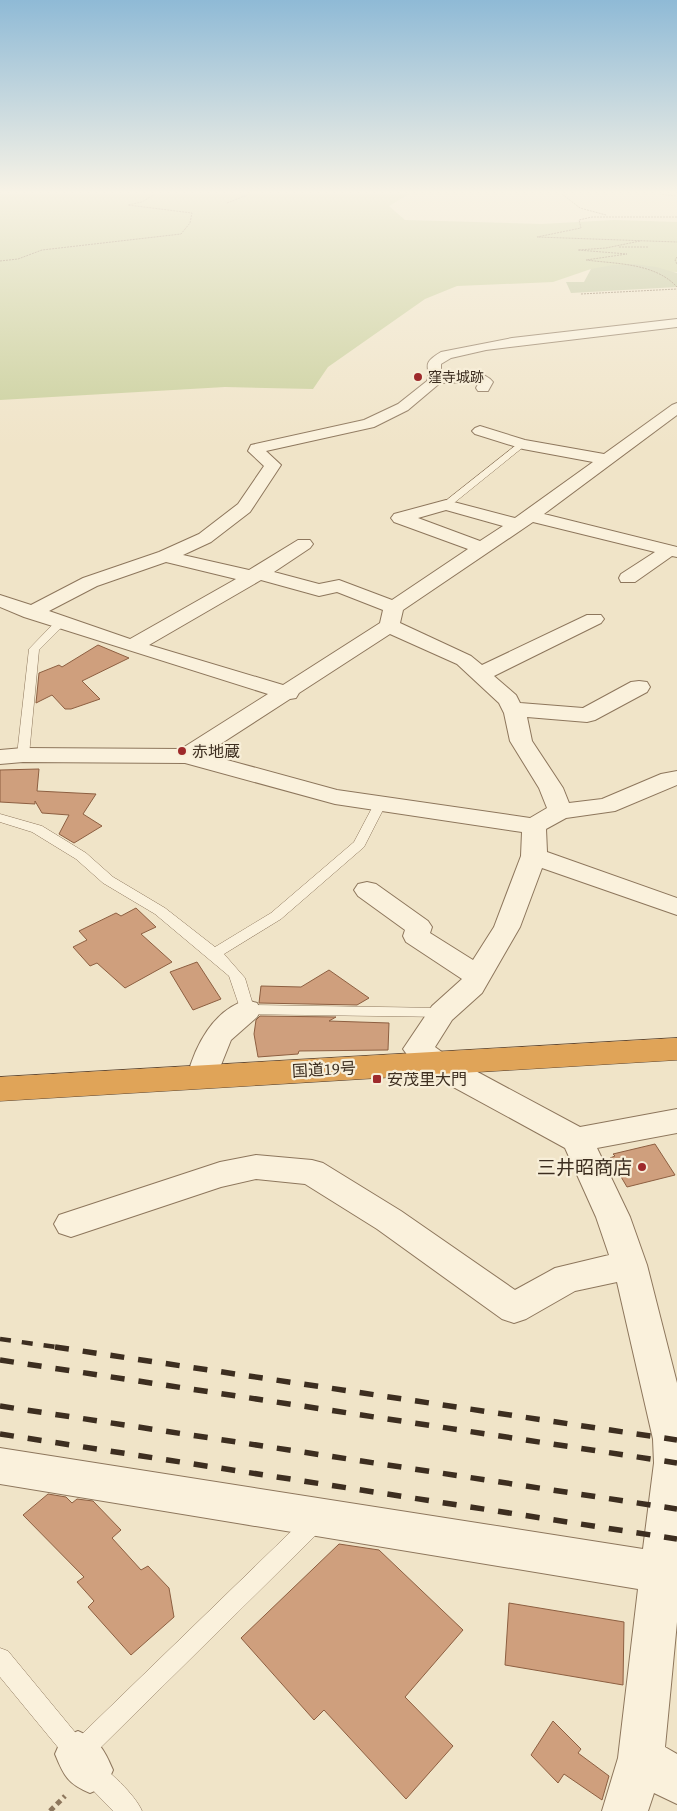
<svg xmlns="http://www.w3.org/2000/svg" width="677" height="1811" viewBox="0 0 677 1811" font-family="'Source Serif 4','Noto Sans JP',serif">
<rect width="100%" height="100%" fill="#f0e4c8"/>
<path fill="#c9cf9b" d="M0,194H409L389,206L405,220L541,224L614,220L677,222V272L591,269L553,282L457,286L425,299L328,367L313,389L225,387L0,400Z"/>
<path fill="#bfc49a" d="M634,264L656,267L677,273V287L571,293L566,282H584L591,269L613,265Z"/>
<path fill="#cf9f7d" stroke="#8d5f41" d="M98,645L129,658L82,681L100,699L71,709H65L52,695L36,703L39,673L59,665L62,667Z
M39,769L37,791L96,794L83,814L102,826L74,843L59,834L69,815L42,813L35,801V804L0,802V770Z
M136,908L156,927L141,934L172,962L125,988L97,963L90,966L73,947L87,940L79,931L116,913L121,916Z
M197,962L221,999L193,1010L170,972Z
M329,970L369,998L357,1005L259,1003L261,986L301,987Z
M260,1016L336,1017L329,1021L389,1023L388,1050L299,1051L298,1054L258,1057L254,1034L256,1020Z
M655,1144L675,1175L627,1187L610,1158L615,1156L613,1154Z
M48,1494L66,1497L72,1503L77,1499L93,1501L121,1530L112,1538L141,1570L148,1566L169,1588L174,1617L131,1655L88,1607L94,1601L77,1582L84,1577L23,1515Z
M339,1544L379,1550L463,1630L405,1697L453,1746L406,1799L324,1710L314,1720L241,1638Z
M509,1603L624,1622L623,1685L505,1665Z
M553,1721L581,1749L578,1753L609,1776L602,1800L564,1774L558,1783L531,1755Z"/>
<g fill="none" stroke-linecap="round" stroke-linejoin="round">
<defs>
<path id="lane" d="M520,442L527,444L449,507H443V503Z
M62,618L66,619V623L39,650L29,755L27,758H19L17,755L29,649L58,619Z
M380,800L386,804L364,847L281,919L224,954L245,978L253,1005L442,1008L447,1009L450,1013L447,1017L242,1014L229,976L155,914L103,883L76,859L32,832L0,822V814L42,826L86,853L113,877L165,908L215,947L271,913L354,842L374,804Z
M315,1512L322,1515L326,1522L322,1529L86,1762L78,1766L70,1762L0,1677V1648L8,1651L79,1737L308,1515Z
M92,1761C107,1767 136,1796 142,1811H113L84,1781L80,1773L84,1765Z"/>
<path id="street" d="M677,319V327L486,350L451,358L441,364V374C457,373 482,368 493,382L488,391H478L476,388L478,384L475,382L440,383L408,410L374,427L266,451L281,465L250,512L211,542L183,555L249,570L298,540H310L313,544L310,548L274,572L319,584L339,580L392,600L468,549L394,522L391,518L394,514L446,500L515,518L593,462L523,449L475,434L472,431L475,428L480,426L525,440L604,454L672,405L677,403V415L544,514L677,547V557L672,556L635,582H621L619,578L621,574L655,552L533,522L403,610L400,623L471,656L482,665L587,615H601L604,619L601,623L494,676L516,695L520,703L583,708L631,682L639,681L647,682L650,687L647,692L595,720L587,722L527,717L532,741L563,788L569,803L602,799L661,774L677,771V785L615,811L566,818L546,829L547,852L677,898V915L542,868L520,927L486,986L482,993L452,1020L435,1047L446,1055L580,1127L677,1109V1133L597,1148L630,1217L647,1265L677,1383V1622L665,1747L677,1754V1804L654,1793L648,1811H602L618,1758L638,1589L0,1484V1448L643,1549L654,1463L653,1439L617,1282L575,1291L526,1319L514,1323L502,1319L377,1229L305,1184L256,1179L221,1187L71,1237L59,1233L54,1224L59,1215L220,1162L256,1155L312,1160L323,1163L401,1211L515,1290L555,1268L609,1255L596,1217L565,1148L424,1071L408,1056L403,1049L432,1006L462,979L406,942L403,936L405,930L358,896L354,890L358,884L367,882L376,884L428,921L432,927L430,933L473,960L494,927L521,856L522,832L335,804L185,763L23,762L0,764V750L23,748L181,749L268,694L24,617L0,607V595L31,605L83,578L159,552L199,534L238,504L264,466L248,451L251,445L364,420L398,404L427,381C432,366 419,365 441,352L512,338ZM446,510L503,526L480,541L418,518ZM166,562L236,579L130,639L49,611L97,586ZM261,580L319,596L337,592L383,610L380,623L283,685L149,645ZM390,634L457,664L499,703L504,713L510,741L539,788L547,808L530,818L337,790L205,754L290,699L296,698L299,693Z
M247,1000L257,1003L261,1010L257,1017L231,1040L213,1085L202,1088L191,1085L187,1077C195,1046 213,1010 247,1000Z
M78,1731C99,1740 104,1749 113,1770L106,1786L90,1793C68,1784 64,1776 55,1754L62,1738Z"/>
<path id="highway" d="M677,1038V1060L0,1101V1077Z"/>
</defs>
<use href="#lane" stroke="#8d765c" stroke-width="1"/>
<use href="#street" stroke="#8d765c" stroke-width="2"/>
<use href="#highway" stroke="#5b4430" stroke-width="1"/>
<path stroke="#8d765c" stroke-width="1" stroke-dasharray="2 1" stroke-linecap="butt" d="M562,194L580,208L606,215
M659,194L677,196
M227,203L250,194
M677,217H592L579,220L581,228L537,237L677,242
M640,241L606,248L578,250L627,254L586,260C617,264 655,263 677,287
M619,247H648
M677,257L675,260L677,264
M0,261L18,259L42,250L181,234L190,223L192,213L128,205L142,202L155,194
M581,294L677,289"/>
<path stroke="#8d765c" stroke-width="5" stroke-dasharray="5.5 4" stroke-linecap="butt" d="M50,1811L65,1796"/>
<use href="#lane" fill="#faf1dc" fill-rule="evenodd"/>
<use href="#street" fill="#faf1dc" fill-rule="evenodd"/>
<use href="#highway" fill="#e0a458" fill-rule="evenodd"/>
<path stroke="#3d2e20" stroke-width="4.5" stroke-dasharray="11 11" stroke-linecap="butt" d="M0,1339L63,1348"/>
<path stroke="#3d2e20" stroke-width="5.5" stroke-dasharray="14 14" stroke-linecap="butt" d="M55,1347L677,1440
M0,1360L677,1463
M0,1406L677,1509
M0,1434L677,1539"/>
</g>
<linearGradient id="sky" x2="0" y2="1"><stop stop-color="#8fbad6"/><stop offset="0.43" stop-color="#f8f3e6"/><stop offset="1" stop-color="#f8f3e6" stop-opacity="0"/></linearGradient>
<rect width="677" height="447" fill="url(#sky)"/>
<g fill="#9e2a2b" stroke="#f7eed8" stroke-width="2">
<circle cx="418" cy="377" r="5"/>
<circle cx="182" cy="751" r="5"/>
<rect x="372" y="1074" width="10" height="10" rx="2.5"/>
<circle cx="642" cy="1167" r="5"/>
</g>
<g text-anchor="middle" stroke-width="4.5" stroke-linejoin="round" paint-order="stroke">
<g font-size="14" fill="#3d2e20" stroke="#f7eed8" text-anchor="start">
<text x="428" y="382">窪寺城跡</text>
</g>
<g font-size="16" fill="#3d2e20" stroke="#f7eed8" text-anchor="start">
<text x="192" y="757">赤地蔵</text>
<text x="387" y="1085">安茂里大門</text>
</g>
<g font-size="16" fill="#3d2e20" stroke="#f7eed8">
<text transform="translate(324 1069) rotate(-3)" y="6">国道19号</text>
</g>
<g font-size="19" fill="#3d2e20" stroke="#f7eed8" text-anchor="end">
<text x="632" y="1174">三井昭商店</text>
</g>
</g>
</svg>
